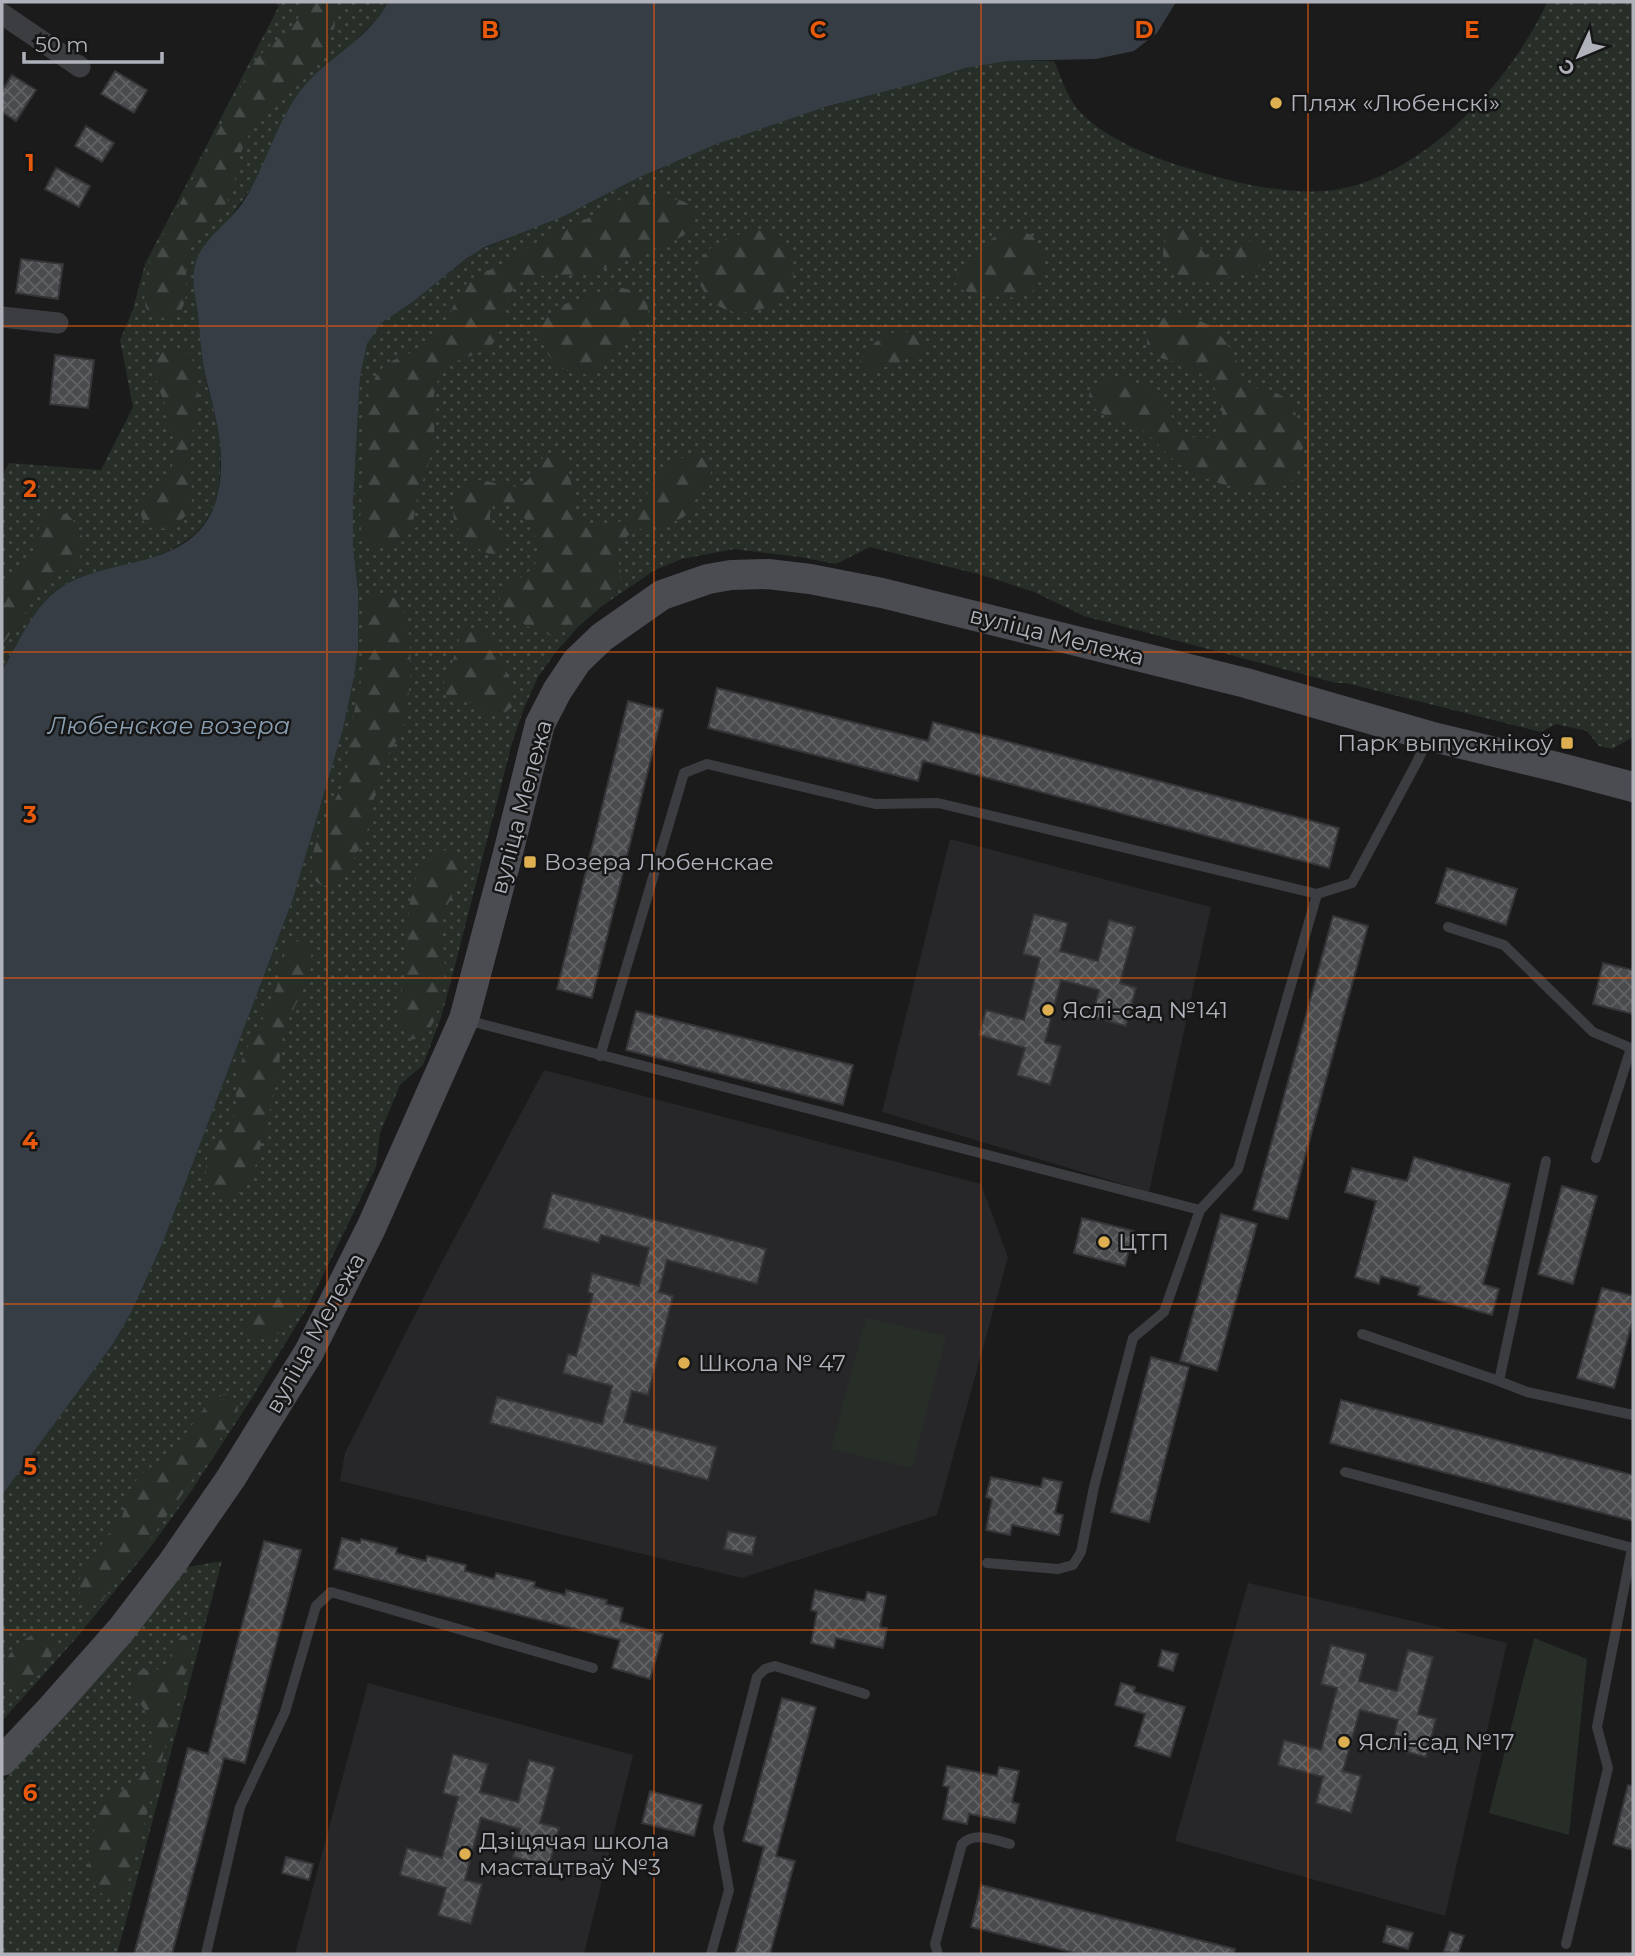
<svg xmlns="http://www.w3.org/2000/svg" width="1635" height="1956" viewBox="0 0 1635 1956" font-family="Montserrat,sans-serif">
<defs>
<pattern id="grass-dots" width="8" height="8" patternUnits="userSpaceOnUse" patternTransform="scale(1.75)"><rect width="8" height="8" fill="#272e28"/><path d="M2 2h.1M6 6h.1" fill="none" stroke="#444a45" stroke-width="1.8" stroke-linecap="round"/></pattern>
<pattern id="forest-firs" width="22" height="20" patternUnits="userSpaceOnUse" patternTransform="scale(1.75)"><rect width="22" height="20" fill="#272e28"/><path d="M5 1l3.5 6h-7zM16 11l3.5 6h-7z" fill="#444a45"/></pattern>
<pattern id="building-cross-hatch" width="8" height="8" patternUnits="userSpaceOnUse" patternTransform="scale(1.75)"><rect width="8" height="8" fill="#4a4b4e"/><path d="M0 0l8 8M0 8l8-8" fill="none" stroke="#626365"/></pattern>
</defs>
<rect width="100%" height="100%" fill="#1b1b1c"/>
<path fill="#272729" d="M950,839L1211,907L1149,1192L882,1112Z
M544,1070L981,1184L1008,1257L937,1515L742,1578L340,1481L345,1453L436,1273Z
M1248,1583L1507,1643L1445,1916L1175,1841Z
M368,1683L633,1755L584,1954H295Z"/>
<path fill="url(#grass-dots)" d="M274,2H388L378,18L356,40L194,269C193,285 197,301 198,317C201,340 203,363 207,385C210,398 214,409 217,422C221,442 221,464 219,485C211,549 150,558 99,574C86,578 72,580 60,588C34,606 17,645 2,671V475L9,463L101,470L133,407L120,340L133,309L145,264L279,6Z
M1547,2H1633V737L1612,749L1599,746L1587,731L1556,724L1541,732L1346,683H1336L1084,616L1034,592L978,574L870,547L836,564L800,557L734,549L682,559L655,570L602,606L578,627L556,652L538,677L524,708L512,743L451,981L441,1017L423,1065L400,1085L380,1133L376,1167L307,1308L250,1401L192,1490L149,1549L78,1636L2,1721V1495L113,1344L131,1313L163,1242L293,899L343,729L354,677L358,648V590L353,546V502L360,377L367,344L373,333L381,322L391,314L414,301L475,252L586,205L640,177L717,144L794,116L986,63L1007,61H1054C1062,79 1067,98 1081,113C1105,138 1151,157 1184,167C1228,181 1277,194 1325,191C1417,184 1512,82 1547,2Z
M222,1561L117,1954H2V1783L108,1666L182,1568Z"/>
<path fill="url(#forest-firs)" d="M304,2H332C349,50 292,77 267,108C255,124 244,140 239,159C235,173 235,187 228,200C217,220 195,232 188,256C183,274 192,297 179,313C175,318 167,321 160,320C136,315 145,275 151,259L253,64C270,39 297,35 304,2Z
M639,190C648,190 655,195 664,197C669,199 674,199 679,200C688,202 695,209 695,219C695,223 691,229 687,232C680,239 668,243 659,247C633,258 607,270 579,274C560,276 538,272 521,282C501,294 508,325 493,343C481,356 460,356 447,368C427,386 436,416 434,439C432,458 424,476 418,495C414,509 415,529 404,540C398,547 389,549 380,547C369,545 363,536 360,525C361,502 362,479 363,456C364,430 363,402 375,378C386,356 414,356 432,341C450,326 451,301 467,283C483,267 499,271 514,260C519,257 522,252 526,249C548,234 574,226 597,214C611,206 623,196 639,190Z
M1181,228C1197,234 1198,248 1209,259H1221C1231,253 1239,241 1252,240C1261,240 1270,248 1268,257C1264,278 1152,301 1164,245C1166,236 1172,230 1181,228Z
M767,230C771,231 774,231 777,233C797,246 799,280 783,296C764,314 735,319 714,303C707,297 702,290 699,281C691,244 739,232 767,230Z
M1017,230C1024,232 1031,233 1036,240C1046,253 1045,286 1029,294C1015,302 985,294 969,292C962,291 959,288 955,282L958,270L978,259L988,242L997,235Z
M622,288C641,291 657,306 643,326C638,333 630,338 623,344C611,357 602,375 581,374C556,373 529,340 547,316C559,302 604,290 622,288Z
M1181,314C1207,320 1225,335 1236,360C1239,366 1240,374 1244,379C1253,392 1270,388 1282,396C1303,410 1310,459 1294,478C1271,506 1204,481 1180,465C1165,455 1155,439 1141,429C1126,419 1098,419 1090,402C1086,392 1094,385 1102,382C1125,375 1149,384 1163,403C1172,415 1177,430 1190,436C1197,439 1204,438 1211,437C1221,427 1224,417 1221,403C1215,380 1197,368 1175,362C1169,360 1161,359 1155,355C1138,343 1151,323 1165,317C1170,315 1176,315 1181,314Z
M902,331C913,332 924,337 922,350C911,359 875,374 862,369L860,362C870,345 882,333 902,331Z
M170,346C219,353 190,429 188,459C188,477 198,495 188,512C183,521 169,531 157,530C152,529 147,526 144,522C133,504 154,494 164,483C169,476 173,468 173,459C175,443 171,426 167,411C161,390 141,358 170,346Z
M552,452C584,468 561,511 590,524C601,529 617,525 626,518C647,503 666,451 697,456C704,457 709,462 712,469C710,478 704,484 699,492C695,499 693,509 686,515C667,531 635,520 621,544C613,557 624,567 620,580C620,581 616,588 615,589C609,597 598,602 590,609C584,615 579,623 571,628C564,632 554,635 546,634C533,631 503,614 500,600C497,581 536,580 538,554C538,546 535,536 532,528C527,519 500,490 491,510C484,527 512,536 501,553C491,556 483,552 475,546C447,527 446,501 472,480C489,478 503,489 517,486C537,482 534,457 552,452Z
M56,511L69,516L76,524L82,536L83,546L80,557L73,567L43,583L26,612L2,645C2,632 0,606 2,595C6,579 25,570 33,556C42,538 31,520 56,511Z
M373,594C380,594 388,593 394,598C418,616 411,700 403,726C398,743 384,757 379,774C373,795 374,816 365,836C359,849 338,898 318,883C293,864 344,793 347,770C349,761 347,753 348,744C349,728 354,712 358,697C361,683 363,669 364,654C365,639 362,622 365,607C366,600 369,598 373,594Z
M472,630C478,631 484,633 488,637C502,649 515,689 512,707L501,716L489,714L472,703L452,701L447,696L443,689L444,682L451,667L460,636L465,632Z
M444,850C454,853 460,858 461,868C463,887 445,901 443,919C440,935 445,952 445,968C445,985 437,1024 425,1035C420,1039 416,1040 410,1039C390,1022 404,990 406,967C410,933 401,863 444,850Z
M298,941C328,950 301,994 293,1010C288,1020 284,1029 282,1040C279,1054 280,1068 277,1082C272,1104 265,1126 260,1149C256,1162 254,1177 245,1188C237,1199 223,1199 214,1189C207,1182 205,1173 206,1165C208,1143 228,1133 234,1115C238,1104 234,1086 238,1073C245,1044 268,1016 277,986C282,971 280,954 293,942Z
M275,1292C283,1292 290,1293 295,1300C309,1322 255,1358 245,1325C250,1309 260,1298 275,1292Z
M224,1394C236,1396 240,1402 237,1414C195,1477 152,1540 103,1599L98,1602H88L80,1594L78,1589L80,1578L95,1558L104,1540L122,1517L128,1497L137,1479L143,1472L163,1460L174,1450L208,1403Z
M36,1633C75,1632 42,1678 24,1685C10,1691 0,1675 5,1663C10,1649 24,1639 36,1633Z
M183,1635L188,1636L193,1645L127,1887L121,1897C112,1900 107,1899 100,1892C79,1869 93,1838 99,1811C106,1789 128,1795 140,1778C153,1759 157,1729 144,1709C138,1699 130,1693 131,1680C142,1661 154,1676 166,1665C175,1656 173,1643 183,1635Z"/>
<path fill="#272e28" d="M866,1318L946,1336L912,1468L831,1449Z
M1534,1638L1587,1659L1569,1835L1489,1813Z"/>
<path fill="#363d44" d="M388,2H1176L1157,33L1134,51L1096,59L1007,61L966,68L917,83L825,107L717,144L640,177L562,217L485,247L467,258L414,301L381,323L367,344L360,377L353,502V546L358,590V648L354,677L343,729L293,899L163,1242L131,1313L113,1344L2,1495V671C17,645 34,606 59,589C103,558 173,570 206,522C224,496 223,454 217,424C214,407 208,390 205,373C201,354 200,334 198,315C196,298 190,279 196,262C203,239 227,224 241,205C267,167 276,118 306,84C332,55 370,37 388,2Z"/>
<path fill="url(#building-cross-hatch)" stroke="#353538" stroke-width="2" d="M115,71L147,90L134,113L101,94Z
M12,75L36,90L16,121L2,112V91Z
M86,126L114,143L102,162L75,146Z
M56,168L90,186L79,207L45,189Z
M21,259L63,264L58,299L16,293Z
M55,355L94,360L88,408L50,404Z
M717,688L928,741L933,722L1339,828L1329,868L923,761L918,781L708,728Z
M628,701L663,710L592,998L557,989Z
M1447,868L1517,889L1506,925L1436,903Z
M1034,914L1068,923L1060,951L1098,961L1109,920L1135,927L1120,983L1136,988L1126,1026L1092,1017L1099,990L1061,980L1045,1042L1061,1046L1050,1085L1017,1075L1025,1048L979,1035L986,1010L1024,1020L1040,958L1023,954Z
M1333,916L1368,926L1288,1219L1253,1210Z
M1603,963L1633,970V1014L1593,1004Z
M636,1011L853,1065L843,1105L626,1050Z
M1414,1157L1510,1184L1483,1284L1499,1289L1492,1315L1418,1295L1420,1287L1381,1276L1379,1284L1355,1277L1376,1201L1345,1192L1352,1168L1407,1181Z
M1562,1186L1597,1196L1573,1284L1538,1274Z
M552,1193L766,1249L757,1284L667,1260L659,1292L673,1296L648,1395L632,1391L624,1422L717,1447L708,1480L490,1423L497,1397L602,1424L612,1386L563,1373L568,1354L576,1356L593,1294L588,1292L592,1273L639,1286L649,1248L601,1235L599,1243L543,1228Z
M1221,1214L1257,1224L1217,1371L1180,1361Z
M1082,1218L1134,1231L1125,1266L1074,1253Z
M1602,1288L1633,1296V1319L1614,1388L1577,1378Z
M1151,1357L1189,1367L1149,1522L1111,1512Z
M1341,1400L1633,1475V1521L1330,1443Z
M991,1477L1041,1487L1043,1478L1062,1482L1055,1513L1063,1515L1059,1535L1012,1525L1010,1535L986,1530L992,1499L986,1497Z
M728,1531L756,1537L752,1555L724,1549Z
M342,1538L360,1543L361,1539L397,1548L396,1553L426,1561L427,1556L466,1565L465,1571L494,1579L496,1573L535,1582L534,1587L565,1595L566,1590L607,1600L606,1604L623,1608L620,1622L663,1634L650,1679L612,1668L620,1640L334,1569Z
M264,1541L301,1550L245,1763L224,1758L172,1954H134L188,1748L208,1754Z
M815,1590L865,1601L867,1592L886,1596L880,1627L887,1628L883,1648L836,1638L834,1648L811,1643L817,1612L811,1610Z
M1331,1645L1366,1654L1359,1681L1397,1691L1408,1650L1433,1657L1418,1714L1436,1719L1426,1757L1391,1748L1398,1720L1360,1710L1343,1771L1361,1776L1351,1813L1316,1803L1323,1777L1278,1765L1284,1740L1321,1750L1337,1688L1321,1684Z
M1162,1650L1178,1654L1173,1671L1158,1666Z
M1121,1683L1135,1687L1134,1692L1185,1707L1170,1757L1135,1746L1145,1714L1115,1705Z
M782,1698L816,1707L776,1856L795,1861L770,1954H735L764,1847L743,1841Z
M453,1754L488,1764L480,1792L518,1802L529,1760L555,1767L540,1823L559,1828L549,1866L513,1857L520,1829L481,1818L465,1880L482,1884L471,1924L438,1915L446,1888L400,1875L407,1848L442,1858L458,1797L443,1793Z
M947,1766L997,1776L999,1767L1019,1771L1012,1802L1019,1804L1015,1823L969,1814L967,1824L943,1819L949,1787L943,1786Z
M1628,1785L1633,1786V1850L1613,1844Z
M650,1791L702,1805L694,1836L642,1823Z
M286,1857L313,1864L309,1880L282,1873Z
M981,1885L1235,1949L1234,1954H1079L971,1927Z
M1387,1926L1413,1933L1408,1949L1383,1942Z
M1450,1932L1464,1936L1458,1954L1444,1951Z"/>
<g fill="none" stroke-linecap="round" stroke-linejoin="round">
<path stroke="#3c3d41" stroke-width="10" d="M1448,927L1504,945L1593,1032L1631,1048
M466,1020L1200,1210
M600,1056L684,773L707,764L875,804L938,803L1317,894
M1596,1158L1631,1048H1633
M1546,1161L1499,1381L1527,1392L1633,1415
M1362,1334L1499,1381
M1345,1472L1633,1548
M987,1563L1058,1569L1073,1565L1081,1552L1094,1487L1133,1338L1164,1312L1200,1210L1238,1169L1317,894L1352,883L1417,762L1428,739
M1566,1944L1608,1768L1597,1727L1632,1548
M206,1954L240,1807L285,1712L316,1606L331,1592L593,1668
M711,1954L729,1890L718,1828L757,1677L765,1669L775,1666L865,1694
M938,1954L935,1944L962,1844C975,1831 994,1840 1010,1844"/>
<path stroke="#3c3d41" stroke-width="21" d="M2,14L80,67
M2,317L58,323"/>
<path stroke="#4a4c51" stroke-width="30" d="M2,1761L52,1708L121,1630L173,1562L231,1478L309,1352L371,1228L464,1019L507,857L540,724L557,691L577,661L602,637L662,595L708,579L731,575L768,574L810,579L882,593L1246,683L1429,736L1561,768L1633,787"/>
</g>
<path fill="none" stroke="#e8590c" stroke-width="2" stroke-opacity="0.55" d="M327,2V1954M654,2V1954M981,2V1954M1308,2V1954M2,326H1633M2,652H1633M2,978H1633M2,1304H1633M2,1630H1633"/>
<g fill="#dfb051" stroke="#161617" stroke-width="2.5">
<circle cx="1276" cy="103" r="7"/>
<rect x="1560" y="736" width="14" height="14" rx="3.5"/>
<rect x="523" y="855" width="14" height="14" rx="3.5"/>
<circle cx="1048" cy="1010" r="7"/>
<circle cx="1104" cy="1242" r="7"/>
<circle cx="684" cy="1363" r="7"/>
<circle cx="1344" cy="1742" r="7"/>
<circle cx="465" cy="1854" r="7"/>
</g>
<g text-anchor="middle" stroke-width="5" stroke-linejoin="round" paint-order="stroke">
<g font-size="23" fill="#afb2ba" stroke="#161617" text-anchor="start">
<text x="1290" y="111">Пляж «Любенскі»</text>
<text x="1553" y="751" text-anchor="end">Парк выпускнікоў</text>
<text x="544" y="870">Возера Любенскае</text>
<text x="1062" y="1018">Яслі-сад №141</text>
<text x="1118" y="1250">ЦТП</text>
<text x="698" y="1371">Школа № 47</text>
<text x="1358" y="1750">Яслі-сад №17</text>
<text x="479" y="1849">Дзіцячая школа<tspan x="479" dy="26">мастацтваў №3</tspan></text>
</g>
<g font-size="23" fill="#afb2ba" stroke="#161617">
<text transform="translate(1057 636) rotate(14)" y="8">вуліца Мележа</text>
<text transform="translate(521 807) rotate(-75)" y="8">вуліца Мележа</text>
<text transform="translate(315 1333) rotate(-61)" y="8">вуліца Мележа</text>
</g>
<g font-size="24" font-style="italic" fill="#8a9eb1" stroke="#161617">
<text x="169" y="734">Любенскае возера</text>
</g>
</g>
<g font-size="23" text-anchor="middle" font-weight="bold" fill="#e8590c" stroke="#161617" stroke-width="5" stroke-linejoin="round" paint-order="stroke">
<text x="490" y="38">B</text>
<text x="818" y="38">C</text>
<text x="1144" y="38">D</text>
<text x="1472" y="38">E</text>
<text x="30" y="171">1</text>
<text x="30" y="497">2</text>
<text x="30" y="823">3</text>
<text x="30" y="1149">4</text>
<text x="30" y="1475">5</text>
<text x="30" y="1801">6</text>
</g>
<rect width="1635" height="1956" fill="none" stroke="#afb2ba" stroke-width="7"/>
<g transform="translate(1579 56) rotate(226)" stroke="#161617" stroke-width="5" paint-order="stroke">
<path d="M0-5L12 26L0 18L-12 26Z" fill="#afb2ba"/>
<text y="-10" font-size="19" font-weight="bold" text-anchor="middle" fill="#afb2ba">С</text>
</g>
<path d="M24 52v10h138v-10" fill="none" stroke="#afb2ba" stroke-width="3.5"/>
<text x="35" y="52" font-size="21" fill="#afb2ba" stroke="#161617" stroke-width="5" paint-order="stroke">50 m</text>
</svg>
